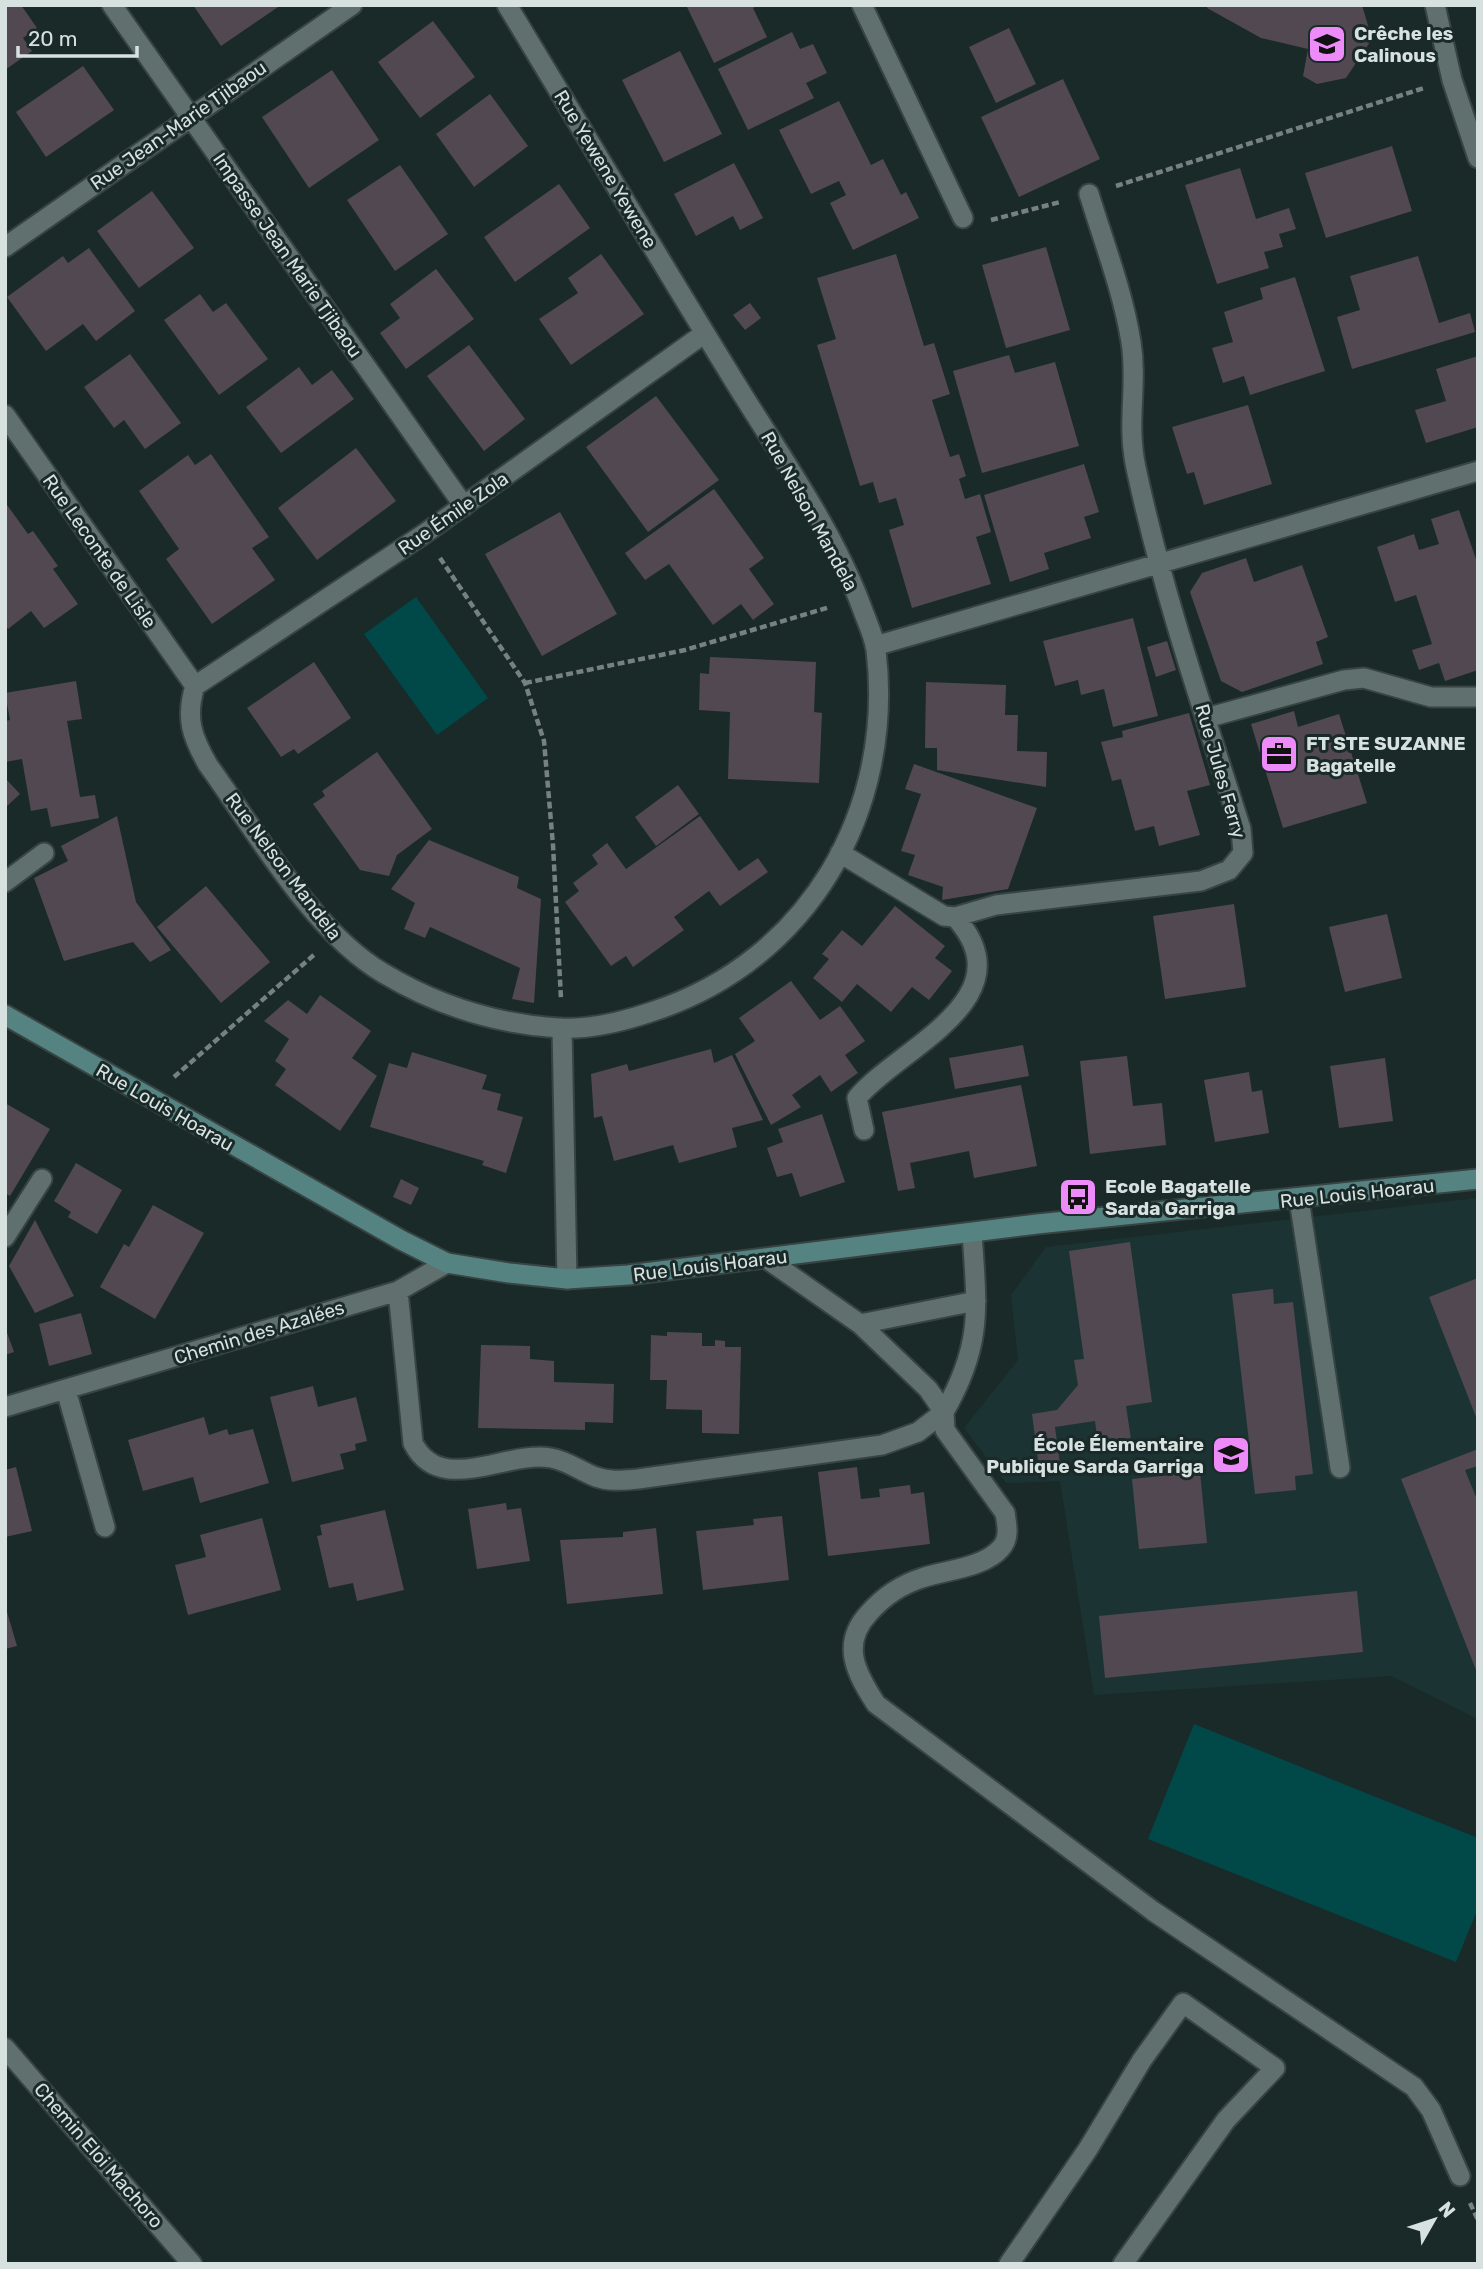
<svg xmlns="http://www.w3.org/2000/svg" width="1483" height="2269" viewBox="0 0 1483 2269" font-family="Rubik,sans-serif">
<rect width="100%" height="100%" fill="#1a2a29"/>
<path fill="#1b3433" d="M1478,1198V1719L1391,1676L1094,1695L1060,1481L1006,1483L964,1428L1018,1360L1011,1295L1046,1247Z"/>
<path fill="#004948" d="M416,597L488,698L437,735L364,634Z
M1194,1724L1478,1838V1908L1456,1962L1148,1839Z"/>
<path fill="#514852" d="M5,5H21L37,28L23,38L32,51L5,70Z
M193,5H281L221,46Z
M686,5H759L753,8L767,37L714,63Z
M1208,5H1362L1372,39L1346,78L1317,84L1303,76L1308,49L1261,38L1207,8Z
M433,21L475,77L420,118L378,62Z
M1009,28L1036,84L996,103L969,47Z
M792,32L800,49L813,44L827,73L806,83L814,98L748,130L718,69Z
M680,51L722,134L664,162L622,80Z
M83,66L114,110L46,157L16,112Z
M332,70L379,140L309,188L262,117Z
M1063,79L1100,159L1019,197L981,117Z
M490,94L528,146L474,187L436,134Z
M839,101L871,165L883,159L901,195L906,192L919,218L853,250L830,203L846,195L839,181L811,194L779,130Z
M1392,146L1412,211L1326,238L1305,173Z
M734,163L763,218L740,230L733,216L696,236L674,194Z
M400,165L448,234L395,271L347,200Z
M1240,168L1256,219L1289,208L1296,229L1279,234L1283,247L1264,252L1269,268L1217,284L1185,185Z
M559,184L590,228L515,282L484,237Z
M152,191L194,248L139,288L97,231Z
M1046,247L1070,330L1006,348L982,265Z
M89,248L135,311L96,341L83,324L46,351L7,297L63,256L68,263Z
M601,254L644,314L571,365L539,319L578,293L568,278Z
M896,254L924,346L934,343L950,394L932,400L950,457L959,454L966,476L959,479L965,499L980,494L991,532L976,537L991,584L912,608L889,530L904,525L896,498L879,503L873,482L860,486L817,345L836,339L817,278Z
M1418,256L1439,323L1470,313L1475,332L1352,369L1337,317L1360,310L1350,276Z
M436,269L474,319L406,369L380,333L400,318L390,304Z
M1295,277L1325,371L1250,395L1244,376L1223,383L1212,348L1233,342L1224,312L1263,299L1260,288Z
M200,294L213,312L226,303L268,359L219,395L164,320Z
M750,303L761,318L745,330L733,315Z
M469,345L525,419L484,451L427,376Z
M130,354L181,423L145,449L124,420L114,428L84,387Z
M1009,355L1015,373L1055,362L1079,446L982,473L953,371Z
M1478,356V427L1426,443L1415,410L1446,401L1436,369Z
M299,367L312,385L332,370L354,399L281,453L246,407Z
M656,396L719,480L648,532L586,447Z
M1248,405L1272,484L1204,505L1194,472L1187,474L1172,427Z
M356,448L396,501L317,560L278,508Z
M211,454L269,537L252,548L275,580L212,624L166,559L179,549L139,491L188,455L195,465Z
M1084,464L1099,512L1084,517L1091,538L1044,553L1049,569L1010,582L984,495Z
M714,489L764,558L749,569L774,604L753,620L741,604L713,625L669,564L645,580L625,553Z
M5,502L28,534L33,531L58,566L53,569L78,604L44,628L31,611L8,629L5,625Z
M1459,510L1478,565V670L1445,681L1439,663L1419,670L1412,650L1432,644L1416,595L1395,602L1377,547L1414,534L1419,550L1439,544L1431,519Z
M560,512L617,614L542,656L485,554Z
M1246,558L1254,582L1302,565L1328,637L1316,642L1323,664L1242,692L1221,681L1190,592L1202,573Z
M1133,618L1158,716L1113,727L1104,689L1081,695L1078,680L1055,686L1043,641Z
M1167,641L1176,670L1156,677L1147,647Z
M710,657L816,662L814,712L822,713L819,783L728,779L730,712L699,710L700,673L709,674Z
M314,662L351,718L298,754L294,749L281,757L247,708Z
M76,681L82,719L67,721L80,797L95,795L99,818L51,827L47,808L31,811L22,759L5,762V721L10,720L5,693Z
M926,682L1006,685L1005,715H1018L1017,751L1047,752L1046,787L937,770V748H925Z
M1294,711L1298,727L1339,714L1367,803L1283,828L1251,724Z
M1189,713L1210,785L1187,791L1200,835L1159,846L1154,826L1135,831L1121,779L1112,781L1101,742L1123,737L1122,731Z
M377,752L432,829L397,855L389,876L360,870L313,804L325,796L322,791Z
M914,764L1037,808L1008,889L942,900L943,887L908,875L915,855L901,851L921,794L905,789Z
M5,778L20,794L5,808Z
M678,785L699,814L656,846L635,817Z
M117,816L136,902L171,950L150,962L133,942L64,961L34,878L68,861L61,846Z
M700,816L739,871L758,858L768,872L720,906L709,891L674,917L684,930L633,967L626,956L611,966L565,902L579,891L573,883L598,864L592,855L607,843L626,869Z
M429,840L519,877L517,888L541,899L534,1003L512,999L520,968L430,927L425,938L404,929L415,903L391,889Z
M206,886L270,962L221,1003L157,927Z
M1234,904L1246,987L1165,999L1153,916Z
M895,906L945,946L935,958L952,971L929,1000L912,987L891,1012L857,984L842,1002L813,978L829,959L822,954L842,930L862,946Z
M1387,914L1402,978L1345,992L1329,927Z
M791,981L820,1020L840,1006L865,1041L845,1055L858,1073L831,1092L820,1075L792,1095L801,1107L771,1125L735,1054L755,1041L739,1018Z
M320,995L371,1031L352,1058L377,1076L340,1131L275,1085L286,1069L275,1061L289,1039L264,1021L288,1000L307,1014Z
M1023,1045L1029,1076L955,1089L949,1058Z
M711,1049L714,1063L732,1055L763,1120L732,1128L737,1147L679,1163L673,1145L614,1161L602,1116L594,1118L591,1074L627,1064L629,1071Z
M412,1052L487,1075L482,1089L501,1094L497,1110L523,1117L506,1173L482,1165L484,1161L370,1127L389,1063L407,1068Z
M1127,1056L1133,1106L1162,1103L1166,1145L1090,1154L1080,1061Z
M1385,1058L1393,1121L1339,1128L1330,1066Z
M1249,1072L1252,1092L1262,1090L1269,1133L1215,1142L1204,1080Z
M1021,1085L1037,1166L974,1178L969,1151L910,1163L915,1188L898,1191L882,1112Z
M5,1103L50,1129L10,1196L5,1193Z
M822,1114L845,1182L800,1197L792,1173L777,1177L767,1148L783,1142L778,1129Z
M76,1163L122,1190L97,1234L68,1217L71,1212L54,1201Z
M401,1179L419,1188L411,1205L393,1197Z
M153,1205L204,1233L155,1319L100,1287L124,1244L129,1247Z
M35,1220L74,1296L35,1313L9,1266Z
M1130,1242L1152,1402L1126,1406L1132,1446L1099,1451L1095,1421L1055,1427L1061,1472L1040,1475L1032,1414L1057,1410L1078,1385L1074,1360L1084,1359L1069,1251Z
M1478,1278V1422L1429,1297Z
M1273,1289L1274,1304L1293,1302L1313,1474L1295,1476L1296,1490L1255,1494L1232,1294Z
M81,1313L92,1354L49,1366L39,1324Z
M5,1327L14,1352L5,1355Z
M667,1332L702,1333V1346H715V1340L725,1341V1347H741L739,1434L702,1433V1410L666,1409L667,1380H650L651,1335L667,1336Z
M481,1345L530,1346V1359L554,1361V1382L614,1384L613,1423L585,1422V1430L478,1428Z
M313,1386L318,1407L356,1397L367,1441L355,1444L356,1450L340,1454L344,1469L292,1482L270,1397Z
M204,1417L209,1435L227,1429L229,1435L253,1429L269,1483L200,1503L193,1477L143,1491L128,1440Z
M1478,1449V1466L1465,1470L1478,1502V1675L1401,1479Z
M16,1467L32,1531L5,1537V1470Z
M857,1467L861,1499L880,1497L879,1489L910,1485L911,1494L924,1492L930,1544L828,1556L818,1472Z
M1200,1472L1207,1543L1139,1549L1132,1479Z
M506,1503L507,1510L521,1508L530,1561L477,1569L468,1509Z
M385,1510L404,1590L357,1601L353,1583L329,1588L317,1536L322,1535L320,1525Z
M782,1516L789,1580L703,1590L696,1531L754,1525L753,1519Z
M262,1518L281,1590L188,1615L175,1565L206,1557L200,1535Z
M656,1528L663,1594L567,1604L560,1540L623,1537V1532Z
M1357,1591L1363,1652L1105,1678L1099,1616Z
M5,1605L17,1646L5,1649Z"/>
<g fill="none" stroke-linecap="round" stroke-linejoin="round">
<defs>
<path id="service" d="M1299,1199L1340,1468
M767,1259L860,1324L928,1389L944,1412L945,1430L1005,1513
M860,1324L976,1301
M944,1412C983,1345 977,1307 972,1233
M1009,2264L1088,2149L1142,2060L1183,2003L1275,2068L1226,2120L1123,2264"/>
<path id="minor" d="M112,5L464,506
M862,5L963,218
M1435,5L1452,80L1478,158
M5,247L352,5
M5,415L195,686
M875,646L1478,471
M195,686C185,718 192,737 208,765C256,831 313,932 383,973C438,1006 495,1024 559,1028C590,1030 625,1021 654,1011C809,960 895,810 876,650C874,636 867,622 862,608C834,532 784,461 741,392C662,264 585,134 507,5
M195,686L424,534L705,333
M1206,718L1344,680L1364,678L1431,697H1478
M840,853L944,916L955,917L996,905L1201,881L1229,870L1243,853L1241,829C1203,710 1162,590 1136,468C1126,422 1138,385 1131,342C1123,292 1104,243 1089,194
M5,882L44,853
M562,1028L567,1279
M864,1130L857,1098C898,1048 1029,999 955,917
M5,1237L42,1179
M398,1291L413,1443C440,1497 506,1450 551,1458C568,1461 580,1471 596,1477C610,1482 624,1480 638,1479L882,1445L918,1432L944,1412
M66,1390L105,1527
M5,1407L398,1291L447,1263
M1005,1513C1007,1525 1010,1538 1001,1548C984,1568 945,1570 922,1578C900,1585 884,1596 869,1613C840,1644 856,1673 876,1704L1153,1911L1414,2087L1431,2110L1460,2176
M5,2048L192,2264"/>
<path id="secondary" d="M5,1015L401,1240L447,1263L509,1273L567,1279L628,1275L1037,1224L1478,1179"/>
</defs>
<use href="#service" stroke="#374443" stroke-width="23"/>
<use href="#minor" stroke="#374443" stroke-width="23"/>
<use href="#secondary" stroke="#374443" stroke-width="23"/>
<path stroke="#758281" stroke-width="4.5" stroke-dasharray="7 3.5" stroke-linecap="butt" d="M1116,186L1424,88
M991,220L1060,202
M440,558L525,683L544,741L553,845L561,999
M525,683L685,650L830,607
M174,1077L315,954
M1470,2203L1478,2220"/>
<use href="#service" stroke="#5f706f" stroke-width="19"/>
<use href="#minor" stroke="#5f706f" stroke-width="19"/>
<use href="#secondary" stroke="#558382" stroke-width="19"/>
</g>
<defs>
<symbol id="school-square" viewBox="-11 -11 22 22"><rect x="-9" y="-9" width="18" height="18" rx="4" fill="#ed8cf9" stroke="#1a2a29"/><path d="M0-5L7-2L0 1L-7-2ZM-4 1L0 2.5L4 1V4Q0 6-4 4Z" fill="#111"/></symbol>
<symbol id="office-square" viewBox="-11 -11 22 22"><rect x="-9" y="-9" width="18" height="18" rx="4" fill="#ed8cf9" stroke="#1a2a29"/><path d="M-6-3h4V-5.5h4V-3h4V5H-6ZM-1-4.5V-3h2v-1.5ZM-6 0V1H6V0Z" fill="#111"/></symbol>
<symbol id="bus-square" viewBox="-11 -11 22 22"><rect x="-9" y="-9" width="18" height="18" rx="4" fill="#ed8cf9" stroke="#1a2a29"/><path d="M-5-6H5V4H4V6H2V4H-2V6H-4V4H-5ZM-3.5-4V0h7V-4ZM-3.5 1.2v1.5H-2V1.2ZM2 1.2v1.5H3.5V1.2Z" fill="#111"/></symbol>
</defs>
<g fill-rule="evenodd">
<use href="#school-square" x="1305" y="22" width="44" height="44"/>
<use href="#office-square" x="1257" y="732" width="44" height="44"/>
<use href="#bus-square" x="1056" y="1175" width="44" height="44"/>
<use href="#school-square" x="1209" y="1433" width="44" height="44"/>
</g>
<g text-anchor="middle" stroke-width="6" stroke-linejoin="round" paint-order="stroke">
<g font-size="19" font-weight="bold" fill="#d7e1e0" stroke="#1a2a29" text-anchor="start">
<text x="1354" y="40">Crêche les<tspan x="1354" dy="22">Calinous</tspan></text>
<text x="1306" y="750">FT STE SUZANNE<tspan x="1306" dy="22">Bagatelle</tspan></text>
<text x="1105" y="1193">Ecole Bagatelle<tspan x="1105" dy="22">Sarda Garriga</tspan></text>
<text x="1204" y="1451" text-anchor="end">École Élementaire<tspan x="1204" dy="22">Publique Sarda Garriga</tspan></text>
</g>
<g font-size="19" fill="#d7e1e0" stroke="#1a2a29">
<text transform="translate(178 125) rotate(-35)" y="7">Rue Jean-Marie Tjibaou</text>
<text transform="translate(606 169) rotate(59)" y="7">Rue Yewene Yewene</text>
<text transform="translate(288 255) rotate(55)" y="7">Impasse Jean Marie Tjibaou</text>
<text transform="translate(810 511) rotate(61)" y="7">Rue Nelson Mandela</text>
<text transform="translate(453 513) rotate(-35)" y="7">Rue Émile Zola</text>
<text transform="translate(100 551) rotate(55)" y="7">Rue Leconte de Lisle</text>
<text transform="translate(1221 771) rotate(74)" y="7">Rue Jules Ferry</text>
<text transform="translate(284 866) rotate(53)" y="7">Rue Nelson Mandela</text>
<text transform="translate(165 1107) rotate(30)" y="7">Rue Louis Hoarau</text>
<text transform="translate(1357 1193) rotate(-6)" y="7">Rue Louis Hoarau</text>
<text transform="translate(710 1265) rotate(-7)" y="7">Rue Louis Hoarau</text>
<text transform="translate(259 1332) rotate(-17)" y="7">Chemin des Azalées</text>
<text transform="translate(99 2155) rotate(49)" y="7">Chemin Eloi Machoro</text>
</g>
</g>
<rect width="1483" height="2269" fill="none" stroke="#d7e1e0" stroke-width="14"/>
<g transform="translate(1434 2220) rotate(51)" stroke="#1a2a29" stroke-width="5" paint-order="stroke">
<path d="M0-5L12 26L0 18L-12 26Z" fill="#d7e1e0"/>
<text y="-10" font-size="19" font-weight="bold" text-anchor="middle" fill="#d7e1e0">N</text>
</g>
<path d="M18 46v10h119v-10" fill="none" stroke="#d7e1e0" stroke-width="3.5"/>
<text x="28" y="46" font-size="21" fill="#d7e1e0" stroke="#1a2a29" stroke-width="5" paint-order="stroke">20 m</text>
</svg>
